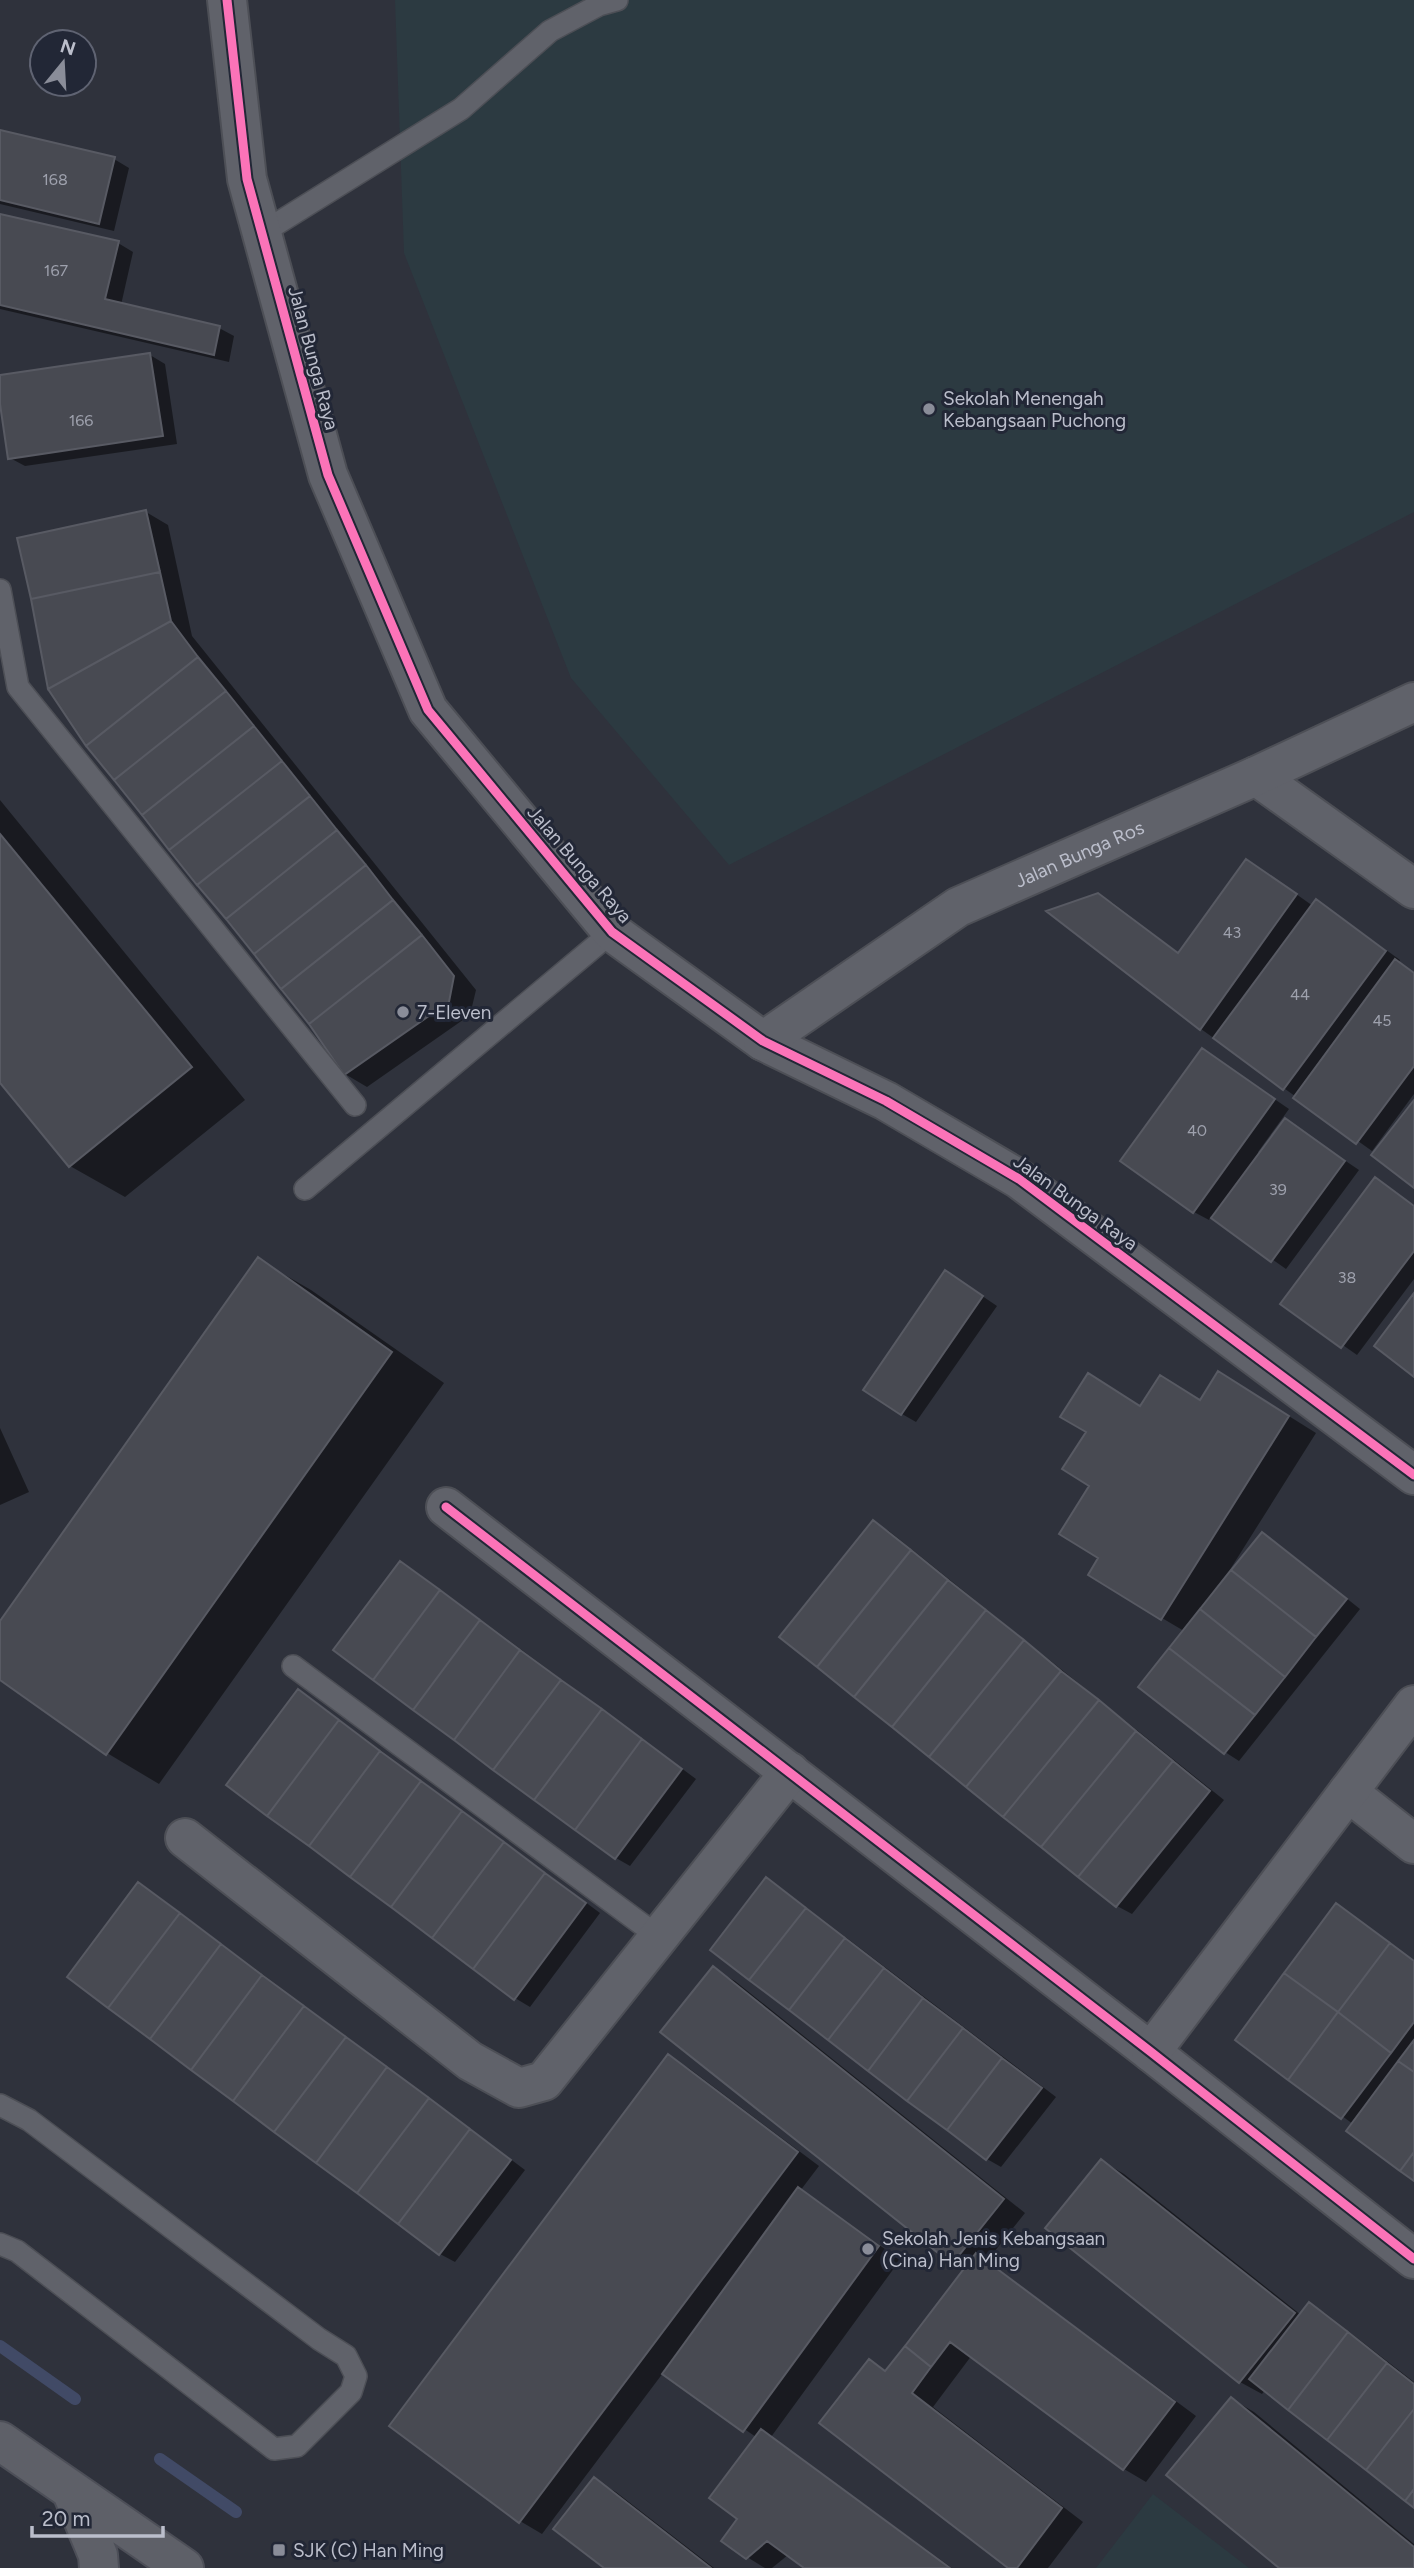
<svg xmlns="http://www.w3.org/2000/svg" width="1414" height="2568" viewBox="0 0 1414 2568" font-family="Figtree,sans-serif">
<rect width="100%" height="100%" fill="#2f323c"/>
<path fill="#2c3a41" d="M395,0H1414V512L729,865L571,678L404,253Z
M1153,2494L1249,2568H1096Z"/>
<path fill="#0007" d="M0,132L114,159L129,168L114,231L0,204Z
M0,219L118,243L133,252L121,305L219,328L234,336L229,362L0,309Z
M150,355L165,364L177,444L25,466L10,458L0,392V377Z
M146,512L168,525L192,636L476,990L470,1015L367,1087L345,1074L310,1023L87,745Z
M0,800L245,1100L125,1197L70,1166L0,1080Z
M1261,869L1313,906L1317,901L1331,910L1400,960L1398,963L1414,973V1094L1372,1151L1201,1029L1098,894L1113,903L1180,954Z
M1202,1050L1289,1109L1258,1152L1260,1154L1285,1120L1359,1170L1286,1269L1211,1216L1209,1220L1194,1212Z
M1375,1179L1414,1205V1279L1357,1355L1283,1303Z
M259,1260L311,1290L444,1383L159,1784L107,1753L0,1678V1624Z
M960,1281L997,1306L916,1422L902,1414Z
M1247,1390L1316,1433L1231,1568L1233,1570L1262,1534L1277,1543L1360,1609L1239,1761L1225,1752L1184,1631L1162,1618L1101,1558L1141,1407L1201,1401Z
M0,1428L29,1492L0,1505Z
M874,1523L889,1531L1224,1800L1132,1914L1117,1906Z
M400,1563L415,1571L696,1779L630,1866L616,1858Z
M298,1691L313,1700L600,1913L530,2007L515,1998Z
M766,1880L781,1888L1056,2097L1001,2167L987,2159Z
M139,1884L154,1893L525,2170L455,2262L440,2254L69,1977Z
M1336,1906L1414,1961V2179L1353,2124L1237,2039Z
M713,1969L735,1981L1025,2213L987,2261L1196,2416L1146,2482L1124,2469L972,2355L933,2407L1083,2522L1048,2568H1011L869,2361L887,2372L965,2270L953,2263Z
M668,2056L690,2069L819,2166L800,2191L820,2202L900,2260L771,2437L952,2568H806L788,2555L772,2568H765L747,2557L739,2518L756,2437L663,2373L542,2534L520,2521Z
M1102,2161L1124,2174L1301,2315L1310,2304L1325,2313L1414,2382V2506L1265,2390L1262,2394L1240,2382Z
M1232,2399L1254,2412L1414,2544V2568H1282Z
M594,2479L616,2492L714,2568H607Z"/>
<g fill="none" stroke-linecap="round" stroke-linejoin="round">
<path stroke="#414a66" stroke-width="12" d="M0,2346L75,2399
M160,2459L236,2512"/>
</g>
<path fill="#484a52" stroke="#585a63" stroke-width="2" d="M0,130L115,157L99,224L0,200Z
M0,214L119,241L105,299L220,326L214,355L0,305Z
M150,353L163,436L8,459L0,404V375Z
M146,510L160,572L31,599L17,538Z
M160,572L171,621L48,689L31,599Z
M171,621L198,657L86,746L48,689Z
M198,657L226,691L114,780L86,746Z
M226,691L254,726L142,815L114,780Z
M254,726L282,761L169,850L142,815Z
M282,761L310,796L197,885L169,850Z
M310,796L337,830L226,919L197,885Z
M337,830L366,865L254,954L226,919Z
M0,834L192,1067L69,1167L0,1083Z
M1246,859L1297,894L1200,1030L1046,911L1098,893L1178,953Z
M366,865L393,900L281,989L254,954Z
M1316,899L1386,951L1283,1090L1213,1038Z
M393,900L422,935L309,1024L281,989Z
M422,935L454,976L449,1002L344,1075L309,1024Z
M1395,959L1414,973V1066L1356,1144L1293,1098Z
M1202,1048L1275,1099L1193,1213L1120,1161Z
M1414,1100V1188L1371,1155Z
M1285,1118L1345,1161L1271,1262L1211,1218Z
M1375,1177L1414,1206V1251L1341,1348L1280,1304Z
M258,1257L392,1352L106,1755L0,1680V1621Z
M945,1270L983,1296L901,1415L863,1390Z
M1414,1293V1377L1374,1346Z
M1218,1371L1289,1416L1161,1620L1088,1575L1098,1558L1059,1534L1089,1486L1062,1469L1086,1432L1060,1417L1088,1373L1140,1406L1160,1375L1200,1400Z
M873,1520L911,1550L817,1667L779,1637Z
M1262,1532L1347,1599L1316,1637L1231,1570Z
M911,1550L948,1580L854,1697L817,1667Z
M400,1561L440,1590L373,1680L333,1650Z
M1231,1570L1316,1637L1285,1677L1200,1609Z
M948,1580L986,1610L892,1727L854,1697Z
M440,1590L480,1620L413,1710L373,1680Z
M1200,1609L1285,1677L1255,1715L1169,1648Z
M986,1610L1024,1640L929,1757L892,1727Z
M480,1620L520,1650L454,1740L413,1710Z
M1024,1640L1061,1671L966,1787L929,1757Z
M1169,1648L1255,1715L1224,1754L1138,1687Z
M520,1650L561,1680L493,1770L454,1740Z
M1061,1671L1099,1700L1003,1817L966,1787Z
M561,1680L602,1709L534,1800L493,1770Z
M298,1689L339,1720L267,1816L226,1785Z
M1099,1700L1136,1731L1041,1847L1003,1817Z
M602,1709L642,1739L575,1830L534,1800Z
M339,1720L380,1751L309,1846L267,1816Z
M1136,1731L1173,1761L1078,1877L1041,1847Z
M642,1739L682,1769L615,1859L575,1830Z
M380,1751L421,1781L350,1877L309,1846Z
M1173,1761L1210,1791L1116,1907L1078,1877Z
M421,1781L462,1811L391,1907L350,1877Z
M462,1811L504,1842L432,1938L391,1907Z
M504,1842L545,1873L473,1969L432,1938Z
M545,1873L586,1903L514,2000L473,1969Z
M766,1877L806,1908L749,1980L710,1950Z
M138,1882L180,1913L108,2008L67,1977Z
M1336,1903L1390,1943L1338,2012L1284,1973Z
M806,1908L845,1938L789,2010L749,1980Z
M180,1913L221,1944L150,2039L108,2008Z
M845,1938L884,1968L828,2040L789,2010Z
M1390,1943L1414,1961V2022L1391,2053L1338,2012Z
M221,1944L262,1975L191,2070L150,2039Z
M713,1966L1004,2199L952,2264L660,2032Z
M884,1968L923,1998L868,2071L828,2040Z
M1284,1973L1338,2012L1288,2080L1235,2040Z
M262,1975L304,2006L233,2101L191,2070Z
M923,1998L963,2028L907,2101L868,2071Z
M304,2006L346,2037L274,2132L233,2101Z
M1338,2012L1391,2053L1341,2119L1288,2080Z
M963,2028L1002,2058L947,2130L907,2101Z
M346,2037L387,2067L316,2163L274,2132Z
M1414,2040V2072L1398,2061Z
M668,2054L798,2152L519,2523L389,2426Z
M1002,2058L1042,2088L986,2160L947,2130Z
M1398,2061L1414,2072V2152L1400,2171L1346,2131Z
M387,2067L429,2098L357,2193L316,2163Z
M429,2098L470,2129L398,2224L357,2193Z
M470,2129L511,2160L439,2255L398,2224Z
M1414,2152V2181L1400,2171Z
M1101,2159L1295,2313L1239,2383L1045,2228Z
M798,2187L879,2246L743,2432L662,2374Z
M976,2253L1175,2402L1123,2470L950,2342L931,2367L905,2346Z
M1309,2302L1348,2332L1288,2410L1249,2379Z
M1348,2332L1387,2363L1327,2440L1288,2410Z
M905,2346L931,2367L912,2393L1062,2508L1017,2568H1008L819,2423L869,2359L885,2371Z
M1387,2363L1414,2384V2409L1366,2470L1327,2440Z
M1231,2397L1414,2547V2568H1279L1166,2475Z
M1414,2409V2489L1405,2501L1366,2470Z
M761,2429L950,2568H804L767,2541L746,2559L721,2541L737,2519L709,2498Z
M594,2477L711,2568H604L553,2529Z
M1414,2489V2508L1405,2501Z"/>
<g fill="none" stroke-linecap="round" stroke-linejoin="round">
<defs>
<path id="lane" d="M262,233L461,109L550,31L599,5L617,0
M0,590L18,687L355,1105
M305,1189L612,932
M293,1666L659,1937
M0,2105L29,2120L319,2339L346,2356L356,2376L351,2392L297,2446L274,2449L17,2251L0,2244"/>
<g id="street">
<path d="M227,0L247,179L328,475L428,710L612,932L763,1041L886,1101L1019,1179L1414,1475"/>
<path d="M1256,776L1414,889"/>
<path id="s1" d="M763,1041L958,907L1256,776L1414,702"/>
<path d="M446,1507L1151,2052L1414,2259"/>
<path d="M1348,1792L1414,1844"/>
<path d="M185,1838L470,2061L519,2088L544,2081L790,1772"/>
<path d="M1151,2052L1414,1705"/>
</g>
<path id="secondary" d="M0,2441L184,2568
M71,2490L98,2555L99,2568"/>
</defs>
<use href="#lane" stroke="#4d4f56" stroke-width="24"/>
<use href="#street" stroke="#4d4f56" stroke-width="42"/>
<use href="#secondary" stroke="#4d4f58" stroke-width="42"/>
<use href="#lane" stroke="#60626a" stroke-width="21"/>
<use href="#street" stroke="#60626a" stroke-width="38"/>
<use href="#secondary" stroke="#5e6068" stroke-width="38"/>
<defs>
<path id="cycleway" d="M227,0L247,179L328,475L428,710L612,932L763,1041L886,1101L1019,1179L1414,1475
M446,1507L1151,2052L1414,2259"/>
</defs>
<use href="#cycleway" stroke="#222736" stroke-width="13"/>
<use href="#cycleway" stroke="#fb73b8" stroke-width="9"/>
</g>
<g fill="#8a8d99" stroke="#222736" stroke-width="2.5">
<circle cx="929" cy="409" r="7"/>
<circle cx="403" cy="1012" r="7"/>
<circle cx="868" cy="2249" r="7"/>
<rect x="272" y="2543" width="14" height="14" rx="3.5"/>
</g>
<g text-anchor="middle" stroke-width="6" stroke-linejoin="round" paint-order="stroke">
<g font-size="16" fill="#9ea1ad">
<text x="55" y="185">168</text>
<text x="56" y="276">167</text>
<text x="81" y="426">166</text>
<text x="1232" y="938">43</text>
<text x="1300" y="1000">44</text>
<text x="1382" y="1026">45</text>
<text x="1197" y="1136">40</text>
<text x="1278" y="1195">39</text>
<text x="1347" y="1283">38</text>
</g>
<g font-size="19" fill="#bbbecb" stroke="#222736">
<text transform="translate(314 358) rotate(75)" y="7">Jalan Bunga Raya</text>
<text dy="7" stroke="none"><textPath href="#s1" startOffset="369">Jalan Bunga Ros</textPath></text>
<text transform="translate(580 864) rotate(49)" y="7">Jalan Bunga Raya</text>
<text transform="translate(1076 1202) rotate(36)" y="7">Jalan Bunga Raya</text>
</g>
<g font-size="19" fill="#bbbecb" stroke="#222736" text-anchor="start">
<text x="943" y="405">Sekolah Menengah<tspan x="943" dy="22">Kebangsaan Puchong</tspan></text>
<text x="417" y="1019">7-Eleven</text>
<text x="882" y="2245">Sekolah Jenis Kebangsaan<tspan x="882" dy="22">(Cina) Han Ming</tspan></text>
<text x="293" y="2557">SJK (C) Han Ming</text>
</g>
</g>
<g transform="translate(63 63) rotate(18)"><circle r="33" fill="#222736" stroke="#5f6372" stroke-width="2"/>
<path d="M0-5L12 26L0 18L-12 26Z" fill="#8a8d99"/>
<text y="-10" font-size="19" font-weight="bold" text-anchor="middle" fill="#bbbecb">N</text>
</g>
<path d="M32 2526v10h131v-10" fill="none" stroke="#bbbecb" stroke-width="3.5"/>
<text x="42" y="2526" font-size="21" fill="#bbbecb" stroke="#222736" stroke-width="5" paint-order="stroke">20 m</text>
</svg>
